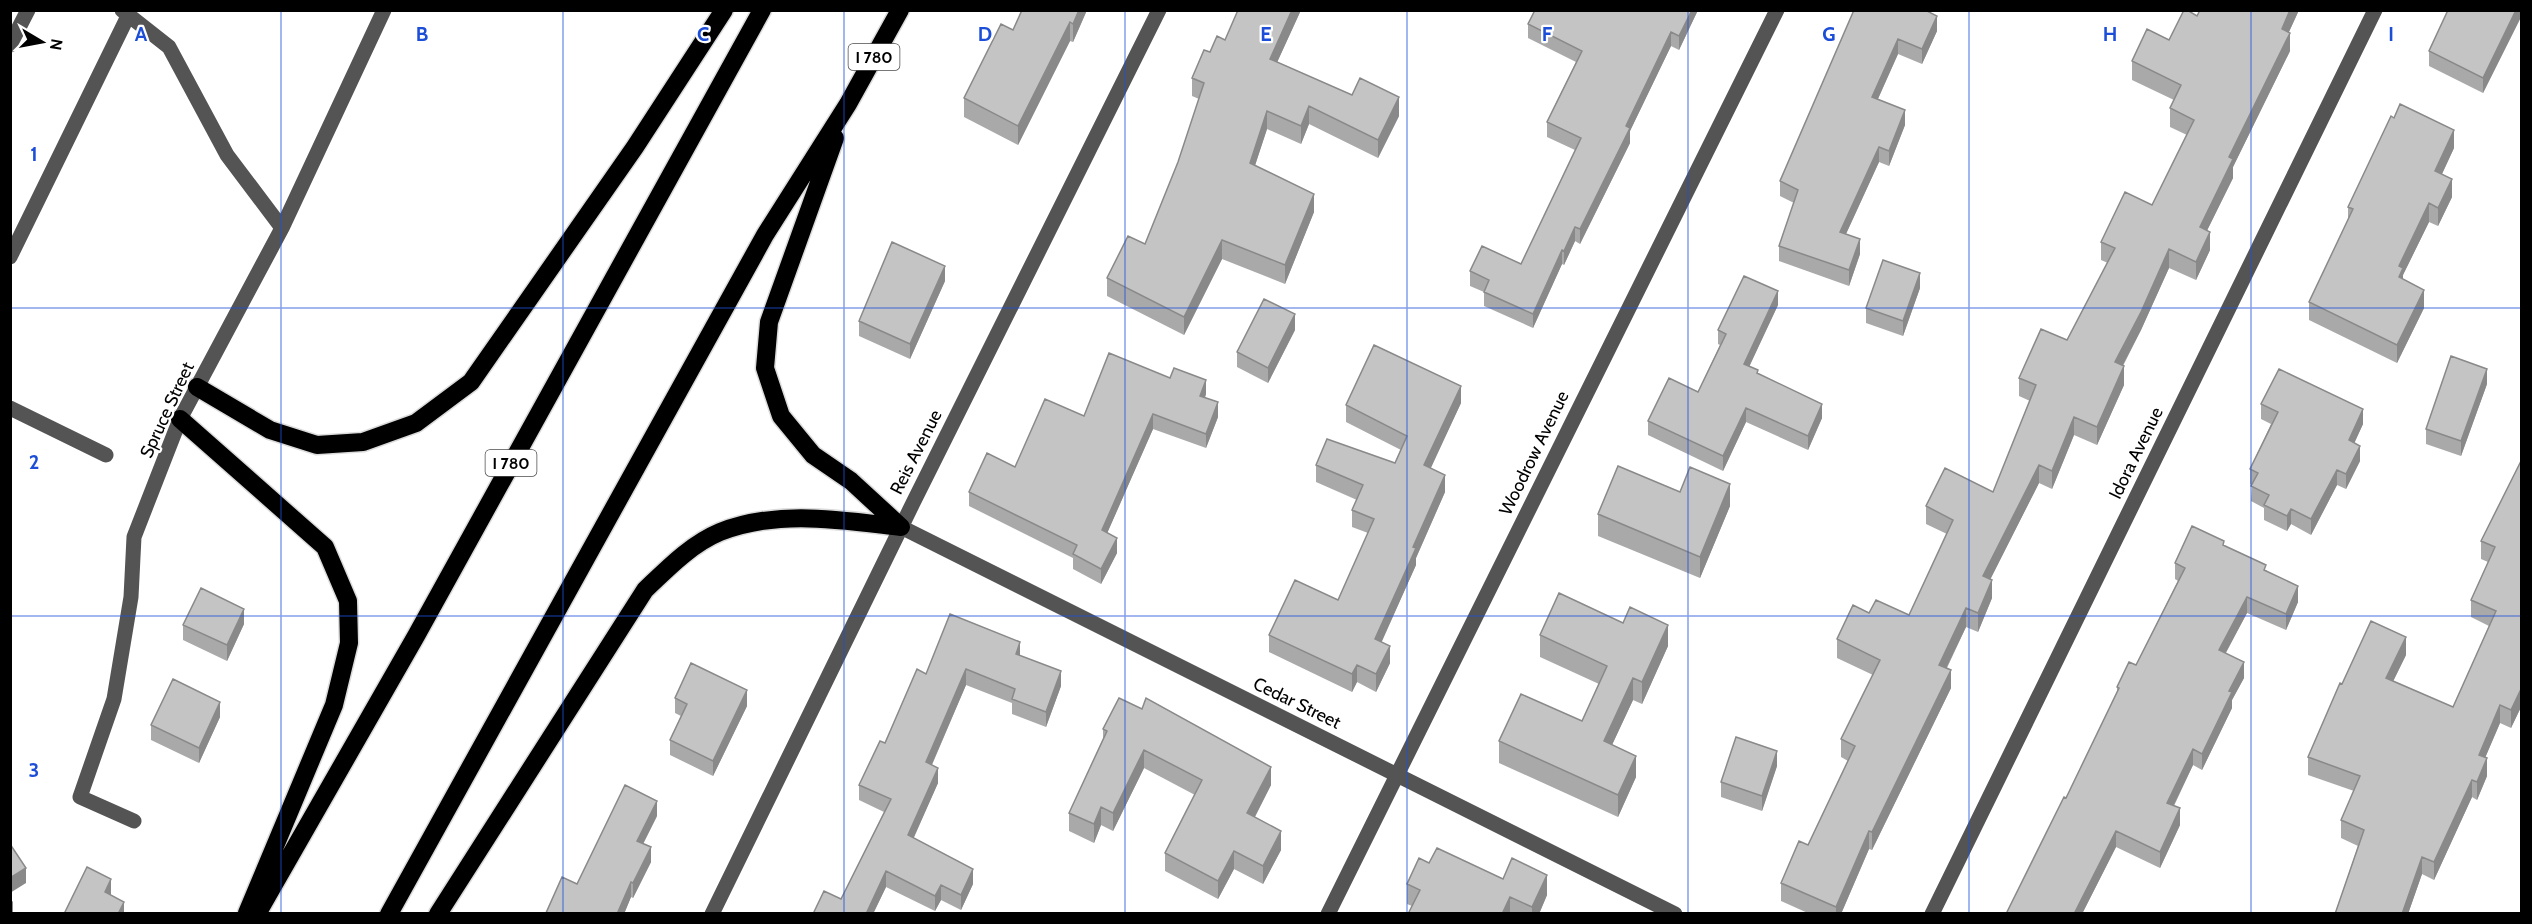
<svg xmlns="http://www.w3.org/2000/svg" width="2532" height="924" viewBox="0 0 2532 924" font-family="Cabin,sans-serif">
<rect width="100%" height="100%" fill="#fff"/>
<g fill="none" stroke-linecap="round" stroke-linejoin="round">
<defs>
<path id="highway" d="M835,138L769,322L765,368L781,416L813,455L851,481L901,527
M197,387L270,430L317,445L363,442L416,423L471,382L635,147L724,10
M180,419L325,547L348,601L349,643L334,705L247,913
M257,914L416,636L762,10
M389,914L765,235L848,104L900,10
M438,914L645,590C667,569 691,544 720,532C779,509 841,520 901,527"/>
</defs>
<use href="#highway" stroke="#dbdbdb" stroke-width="21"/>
<path stroke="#545454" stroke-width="15" d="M122,10L169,47L227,155L282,228
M10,45L28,10
M10,257L129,14
M10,408L106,455
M901,527L1675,914
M134,821L80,797L114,699L131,597L134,537L180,419L282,228L384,10
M712,914L913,503L1159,10
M1328,914L1777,10
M1932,914L2375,10"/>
<use href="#highway" stroke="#000" stroke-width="18"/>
</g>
<path fill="#a9a9a9" d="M1087,10L1073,42L1070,41L1018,145L964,117V98L1013,30Z
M1301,10L1277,62L1399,116L1378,158L1309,124L1301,144L1267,129L1255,165L1314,212L1285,284L1222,259L1184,335L1107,296V278L1145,244L1178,162L1199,99L1192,96V78L1210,52L1225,40Z
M1535,10H1698L1679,50L1671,46L1630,131V143L1580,244L1575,241L1564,265L1562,264L1533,328L1484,306V292L1470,286V271L1521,264L1575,150L1547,137V122L1576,62L1528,38V24Z
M1854,10L1930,13L1937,31L1922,64L1898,54L1878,99L1905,125L1889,166L1879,162L1846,234L1860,254L1849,286L1779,261V246L1794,203L1780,196V181Z
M2200,10H2299L2289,32L2290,51L2233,167V178L2207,230L2210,250L2196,280L2169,268L2141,330L2123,366L2124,385L2097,445L2074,435L2052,489L2039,483L1990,579L1992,598L1978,632L1966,627L1947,668L1951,688L1872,850L1869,849L1841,914H1810L1781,901V883L1808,845L1848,761L1841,757V739L1873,675L1837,658V639L1869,613L1909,615L1947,534L1926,524V506L1993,492L2030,401L2019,396V378L2067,340L2108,263L2101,260V242L2152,205L2187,135L2170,127V108L2174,100L2132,80V61L2169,40L2197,16Z
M2522,10V15L2483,93L2429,66V51Z
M2454,148L2442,174L2452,197L2438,226L2429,222L2403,275V279L2424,308L2397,363L2309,320V302L2348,221V207Z
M945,281L910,359L859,336V321Z
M1920,288L1903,336L1866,323V308Z
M1778,305L1749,366L1758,374L1822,418L1808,450L1746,422L1723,471L1648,435V421L1698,392L1720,345L1718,344V330Z
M1295,330L1268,383L1237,367V352Z
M2487,384L2461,456L2426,444V429Z
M1206,394L1205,398L1218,417L1206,448L1153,429L1107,533L1117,553L1101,584L1073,569V558L969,506V492L1015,467L1084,416Z
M1461,403L1430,468L1445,492L1416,558V565L1381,642L1390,663L1376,692L1357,682L1352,692L1269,652V635L1338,600L1368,533L1352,527V510L1357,500L1316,482V465L1395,463L1401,450L1346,422V405Z
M2261,404L2363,424L2354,443L2360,461L2346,489L2337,485L2311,535L2291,524L2287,531L2264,520V508L2251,501L2252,485L2250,484V469L2271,424L2261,419Z
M2522,459V705L2511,728L2500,723L2485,758L2487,776L2477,800L2472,797L2434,880L2422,874L2408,914H2335L2358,846L2341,838V820L2354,791L2308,775V757L2342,684L2406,655L2393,681L2453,707L2489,626L2471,617V600L2488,562L2481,559V541Z
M1680,492L1730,506L1700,578L1598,536V514Z
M2224,546L2266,570L2298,602L2286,630L2247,613L2225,653L2244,678L2232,700V708L2202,770L2193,765L2174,806L2180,825L2160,868L2116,847L2082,914H2006L2066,798L2117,692V687L2136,665L2178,581L2175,579V563Z
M244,624L227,661L183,640V625Z
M1540,635L1668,646L1642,704L1633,700L1612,745L1636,777L1618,817L1499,763V741L1582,721L1599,684L1540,657Z
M1020,656L1061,686L1046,727L1012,714V703L966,685L932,765L938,783L913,838L973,884L961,910L941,900L935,911L886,887L873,914H813L841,899L884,812L859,800V785L926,674Z
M675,698L747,706L713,776L670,755V740L681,716L675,713Z
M220,717L199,763L151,740V725Z
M1103,729L1271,785L1255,817L1281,850L1263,884L1234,869L1218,899L1165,871V853L1195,795L1144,768L1113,831L1101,825L1094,843L1069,831V813L1103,739Z
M1777,766L1762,811L1721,797V782Z
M657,816L643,844L651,862L633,898L631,897L624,914H546L577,884Z
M1429,863L1503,879L1547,895L1539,914H1408L1412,906L1407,904V884Z"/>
<path fill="#898989" d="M1079,10H1087L1073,42V24Z
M1292,10H1301L1270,78V59Z
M1692,10H1698L1679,50V36Z
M2290,10H2299L2282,47V29Z
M2516,10H2522V15L2483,93V78Z
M1937,16V31L1922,64V49Z
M1070,22V41L1018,145V126Z
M1671,32V46L1630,131V143L1580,244V229L1626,126Z
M2290,33V51L2233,167V178L2200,245V227L2229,157Z
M1898,39V54L1872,112V97Z
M1399,97V116L1378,158V140Z
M1309,106V124L1301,144V126Z
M1905,110V125L1889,166V151Z
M1267,111V129L1250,181V163Z
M2454,130V148L2435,189V171Z
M1879,147V162L1840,247V232Z
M2452,179V197L2438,226V208Z
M1314,194V212L1285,284V265Z
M2429,203V222L2403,275V286L2399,296V266Z
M1575,227V241L1564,265V251Z
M2210,232V250L2196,280V262Z
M1860,239V254L1849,286V270Z
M1222,240V259L1184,335V317Z
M2169,249V268L2141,330L2115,380V362Z
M1562,250V264L1533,328V314Z
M945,266V281L910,359V344Z
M1920,273V288L1903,336V321Z
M2424,290V308L2397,363V345Z
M1778,291V305L1744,378V364Z
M1295,314V330L1268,383V368Z
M2124,366V385L2097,445V427Z
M2487,369V384L2461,456V441Z
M1206,380V394L1200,410V396Z
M1461,386V403L1424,483V465Z
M1218,402V417L1206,448V434Z
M1822,404V418L1808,450V436Z
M1746,408V422L1723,471V456Z
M2363,409V424L2349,455V440Z
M1153,414V429L1102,545V530Z
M2074,417V435L2052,489V471Z
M2360,446V461L2346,489V474Z
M2039,465V483L1983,594V576Z
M2337,470V485L2311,535V519Z
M1445,475V492L1416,558V565L1375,657V639L1413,547Z
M1730,484V506L1700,578V557Z
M2291,509V524L2287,531V516Z
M1117,538V553L1101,584V569Z
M1992,580V598L1978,632V613Z
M2298,586V602L2286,630V614Z
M2247,597V613L2219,666V650Z
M1966,608V627L1939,683V665Z
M244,609V624L227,661V645Z
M1668,625V646L1642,704V682Z
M2406,637V655L2386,696V678Z
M1020,642V658L1016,654Z
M1390,646V663L1376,692V674Z
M2244,662V678L2232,700V708L2202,770V754L2229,691Z
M1357,665V682L1352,692V674Z
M966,669V685L926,778V762Z
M1951,670V688L1872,850V832Z
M1061,671V686L1046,727V712Z
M1633,678V700L1604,762V741Z
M2522,687V705L2511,728V710Z
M747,690V706L713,776V761Z
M220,702V717L199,763V748Z
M2500,705V723L2479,772V755Z
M2193,749V765L2167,819V803Z
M1144,750V768L1113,831V813Z
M1777,751V766L1762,811V796Z
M1636,756V777L1618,817V795Z
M2487,758V776L2477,800V782Z
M1271,767V785L1247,832V813Z
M938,768V783L908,851V835Z
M2472,780V797L2434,880V862Z
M657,801V816L637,856V841Z
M1101,807V825L1094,843V824Z
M2180,808V825L2160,868V852Z
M1281,831V850L1263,884V866Z
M1869,831V849L1841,914H1836V907Z
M2116,831V847L2082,914H2074Z
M651,847V862L633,898V883Z
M1234,851V869L1218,899V881Z
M2422,857V874L2408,914H2402Z
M26,868V883L10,893V878Z
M973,869V884L961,910V895Z
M886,871V887L873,914H866Z
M1547,875V895L1539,914H1532V907Z
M111,879V894L105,907V892Z
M631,882V897L624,914H617Z
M941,885V900L935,911V896Z
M1510,897V914H1502Z
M13,901V914H10V903Z
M124,902V914H118Z"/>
<path fill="#c4c4c4" stroke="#898989" stroke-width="1.5" d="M1022,10H1079L1073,24L1070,22L1018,126L964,98L1001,24L1013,30Z
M1238,10H1292L1270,59L1352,95L1360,78L1399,97L1378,140L1309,106L1301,126L1267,111L1250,163L1314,194L1285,265L1222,240L1184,317L1107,278L1128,236L1145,244L1178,162L1204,83L1192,78L1204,50L1210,52L1217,36L1225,40Z
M1535,10H1692L1679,36L1671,32L1626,126L1630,128L1580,229L1575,227L1564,251L1562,250L1533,314L1484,292L1489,280L1470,271L1482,246L1521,264L1581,138L1547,122L1582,51L1528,24Z
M1854,10H1925L1937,16L1922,49L1898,39L1872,97L1905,110L1889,151L1879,147L1840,232L1860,239L1849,270L1779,246L1798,190L1780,181Z
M2184,10H2187L2197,16L2200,10H2290L2282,29L2290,33L2229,157L2233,159L2200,227L2210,232L2196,262L2169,249L2141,312L2115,362L2124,366L2097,427L2074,417L2052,471L2039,465L1983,576L1992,580L1978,613L1966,608L1939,665L1951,670L1872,832L1869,831L1836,907L1781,883L1799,841L1808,845L1855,746L1841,739L1880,660L1837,639L1853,605L1869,613L1876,600L1909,615L1953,520L1926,506L1945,468L1993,492L2036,385L2019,378L2041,329L2067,340L2115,248L2101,242L2125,192L2152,205L2194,120L2170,108L2181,85L2132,61L2147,29L2169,40Z
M2448,10H2516L2483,78L2429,51Z
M2400,104L2454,130L2435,171L2452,179L2438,208L2429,203L2399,266L2403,268L2399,277L2424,290L2397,345L2309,302L2353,209L2348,207L2391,116L2394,118Z
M892,242L945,266L910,344L859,321Z
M1883,260L1920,273L1903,321L1866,308Z
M1744,276L1778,291L1744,364L1758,370L1757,373L1822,404L1808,436L1746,408L1723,456L1648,421L1669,378L1698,392L1726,334L1718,330Z
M1264,299L1295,314L1268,368L1237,352Z
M1374,345L1461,386L1424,465L1445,475L1413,547L1416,548L1375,639L1390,646L1376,674L1357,665L1352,674L1269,635L1295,580L1338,600L1374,519L1352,510L1363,485L1316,465L1327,439L1395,463L1407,436L1346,405Z
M1109,353L1170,378L1174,368L1206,380L1200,396L1218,402L1206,434L1153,414L1102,530L1117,538L1101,569L1073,554L1077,545L969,492L987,453L1015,467L1045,399L1084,416Z
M2451,356L2487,369L2461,441L2426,429Z
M2279,369L2363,409L2349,440L2360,446L2346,474L2337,470L2311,519L2291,509L2287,516L2264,505L2269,495L2251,486L2258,473L2250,469L2278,412L2261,404Z
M2522,459V687L2511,710L2500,705L2479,755L2487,758L2477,782L2472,780L2434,862L2422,857L2402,914H2335L2364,830L2341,820L2360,776L2308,757L2340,683L2342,684L2371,621L2406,637L2386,678L2453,707L2496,611L2471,600L2495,547L2481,541Z
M1618,466L1680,492L1690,467L1730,484L1700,557L1598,514Z
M2192,526L2224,541L2223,545L2266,565L2264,570L2298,586L2286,614L2247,597L2219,650L2244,662L2229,691L2232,692L2202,754L2193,749L2167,803L2180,808L2160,852L2116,831L2074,914H2006L2064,797L2066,798L2119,688L2117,687L2129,662L2136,665L2185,568L2175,563Z
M201,588L244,609L227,645L183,625Z
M1559,593L1623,623L1630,607L1668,625L1642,682L1633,678L1604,741L1636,756L1618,795L1499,741L1521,694L1582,721L1607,666L1540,635Z
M950,614L1020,642L1016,654L1061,671L1046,712L1012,699L1015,689L966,669L926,762L938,768L908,835L973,869L961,895L941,885L935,896L886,871L866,914H813L824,891L841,899L891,799L859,785L880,741L885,743L917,669L926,674Z
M691,663L747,690L713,761L670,740L687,704L675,698Z
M173,679L220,702L199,748L151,725Z
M1119,698L1142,709L1146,698L1271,767L1247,813L1281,831L1263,866L1234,851L1218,881L1165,853L1202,780L1144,750L1113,813L1101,807L1094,824L1069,813L1107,731L1103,729Z
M1736,737L1777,751L1762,796L1721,782Z
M625,785L657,801L637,841L651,847L633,883L631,882L617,914H548L546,913L562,877L577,884Z
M10,844L26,868L10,878Z
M1437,848L1503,879L1512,858L1547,875L1532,907L1510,897L1502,914H1408L1420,890L1407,884L1419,858L1429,863Z
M87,867L111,879L105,892L124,902L118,914H64Z"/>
<path fill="none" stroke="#1d4ed8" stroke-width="1.5" stroke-opacity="0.55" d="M281,10V914M563,10V914M844,10V914M1125,10V914M1407,10V914M1688,10V914M1969,10V914M2251,10V914M10,308H2522M10,616H2522"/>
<g text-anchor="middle" stroke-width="4.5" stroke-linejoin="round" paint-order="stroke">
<g fill="#fff" stroke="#4c4c4c" stroke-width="1.5">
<rect x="848.5" y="44" width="51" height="26" rx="4.5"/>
<rect x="485.5" y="450" width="51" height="26" rx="4.5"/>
</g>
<g font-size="16" font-weight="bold" fill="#000">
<text x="874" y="63">I 780</text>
<text x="511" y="469">I 780</text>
</g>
<g font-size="18" fill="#000" stroke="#fff">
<text transform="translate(167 410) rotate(-65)" y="6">Spruce Street</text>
<text transform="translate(916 452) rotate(-63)" y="6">Reis Avenue</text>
<text transform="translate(1534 453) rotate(-64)" y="6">Woodrow Avenue</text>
<text transform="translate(2136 453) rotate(-64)" y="6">Idora Avenue</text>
<text transform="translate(1297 703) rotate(26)" y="6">Cedar Street</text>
</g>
</g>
<g font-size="20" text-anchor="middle" font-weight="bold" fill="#1d4ed8" stroke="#fff" stroke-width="4.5" stroke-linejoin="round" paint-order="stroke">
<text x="141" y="41">A</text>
<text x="422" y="41">B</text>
<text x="703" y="41">C</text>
<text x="985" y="41">D</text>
<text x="1266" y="41">E</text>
<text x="1547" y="41">F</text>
<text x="1829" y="41">G</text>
<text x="2110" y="41">H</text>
<text x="2391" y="41">I</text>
<text x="34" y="161">1</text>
<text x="34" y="469">2</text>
<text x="34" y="777">3</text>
</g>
<rect width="2532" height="924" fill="none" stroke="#000000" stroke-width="24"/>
<g transform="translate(42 42) rotate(100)" stroke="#ffffff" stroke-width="4.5" paint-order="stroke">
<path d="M0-4.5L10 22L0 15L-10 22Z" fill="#000000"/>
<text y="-9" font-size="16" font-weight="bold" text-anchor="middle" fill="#000000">N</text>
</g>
</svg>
